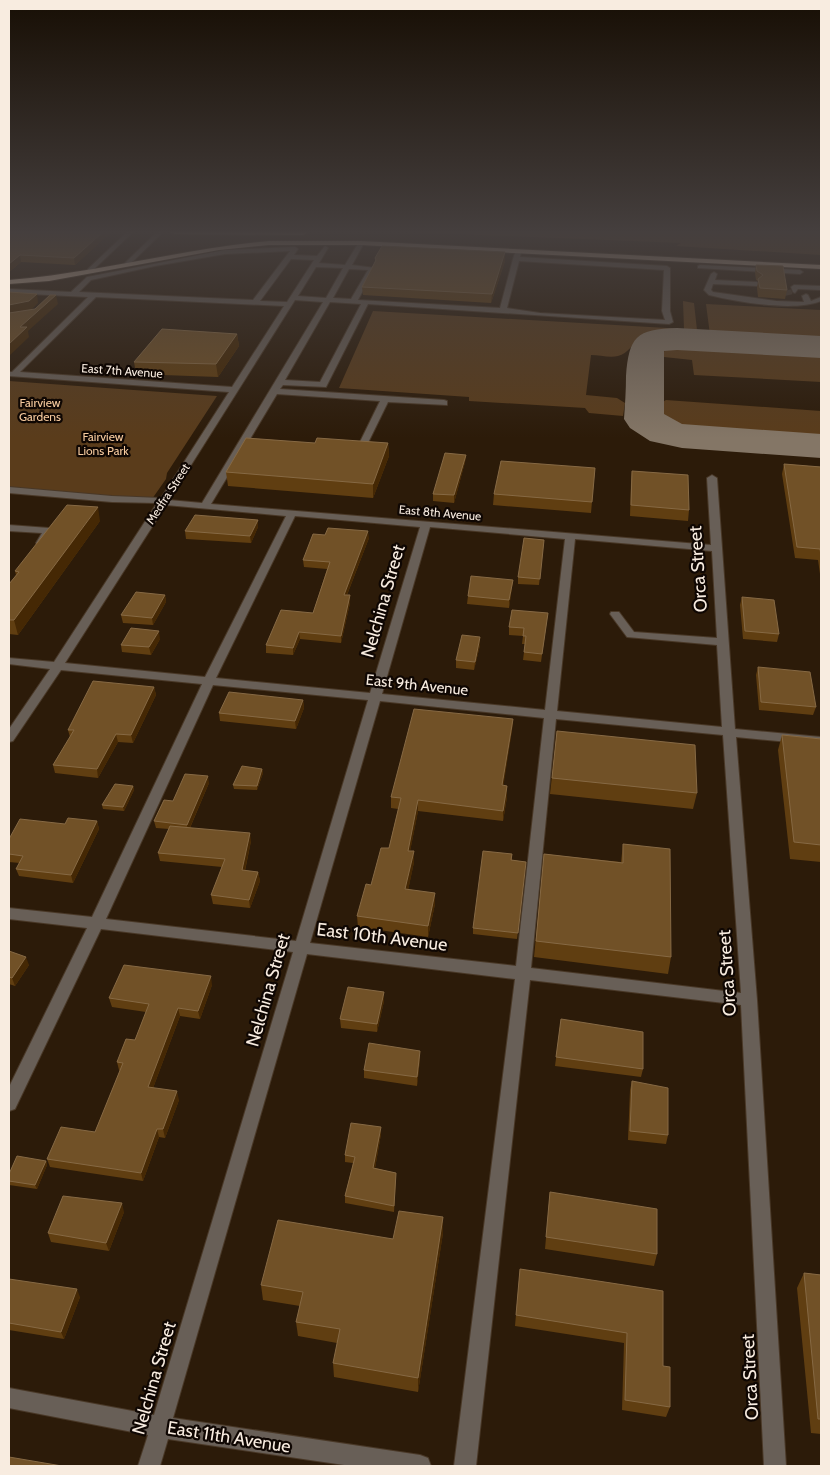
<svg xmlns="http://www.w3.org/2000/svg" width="830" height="1475" viewBox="0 0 830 1475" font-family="Cabin,sans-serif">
<rect width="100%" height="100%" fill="#2c1b09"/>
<path fill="#5a3c1b" d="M405,232H821V255L676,246L681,243Z
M683,301L694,303L697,330C681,338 661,332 643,338C633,342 628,354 618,356C610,358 599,355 591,355L586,395L617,398L625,403L623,416L589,413L585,408L469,401V397L339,388L373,311L684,329Z
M706,304L821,310V341L710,335Z
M683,346L821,355V382L694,375L692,360L664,357L662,353L670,347Z
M9,381L217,396L167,473L166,479L152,499L106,501L9,493Z
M666,400L821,411V438L693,430L671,424L663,419L661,403Z"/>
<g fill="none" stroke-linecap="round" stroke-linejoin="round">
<path fill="#847666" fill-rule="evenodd" d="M677,328L821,336V358L677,350L664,351V414L682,424L821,434V458L682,448L650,441L630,428L624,419C625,405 626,390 626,376C629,337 636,329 677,328Z"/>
<path stroke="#4b3a29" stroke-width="7" stroke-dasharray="7 4" stroke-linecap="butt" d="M788,290L789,295"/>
<defs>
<path id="minor" d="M127,232H133L91,272H87V270Z
M157,232H163L129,265H125V263Z
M359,242L364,243L352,265L375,268L358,300L500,308L513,259L515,253L518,251L521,253L520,257L667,266L670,268V311L673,322L669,324L368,304L326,387L283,385L280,389L444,400L447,401V405L388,402L365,449C362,453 353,453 350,449L358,446L380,401L277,394L211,504L711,545L707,478L712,475L717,478L735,729L821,737V745L736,737L757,1000L786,1466H764L741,1005L530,980L476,1466H454L515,979L307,954L173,1418L420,1455L428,1458L431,1466H351L168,1439L160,1466H138L148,1435L9,1408V1388L154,1415L293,952L101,929L15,1109L9,1111V1087L87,928L9,919V908L92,917L202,684L61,670L13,741L9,742V729L50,669L9,664V658L54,662L157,503L112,502L9,493V487L112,496L161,498L229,392L9,376V372H12L88,297L9,293V289L71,292L87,277L225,250L295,247L298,249L294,255L317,256L325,246L328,248L319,263L345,265ZM290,251L253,300L79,292L91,280L155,266L225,254ZM291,259L314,260L287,302L260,301ZM519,261L664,270L662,311L665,320L540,313L507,308ZM316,267L343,268L326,298L298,296ZM349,269L368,270L351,299L333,298ZM96,297L284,306L232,387L20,372ZM295,300L323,302L202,503L169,500ZM330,302L361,304L320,382L285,380ZM166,505L286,516L205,677L65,663ZM295,516L420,527L370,693L216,678ZM430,527L565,539L545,710L382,694ZM575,539L712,551L717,638L634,632L619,612H611L610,614L627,637L717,645L722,727L557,711ZM213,685L368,700L296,941L106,919ZM380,701L544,718L516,966L310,943ZM556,719L723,735L741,993L531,968Z
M700,265L800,270L803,272L800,274L698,268V266Z
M714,272L717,274L715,280L757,282L760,284L757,286L713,284L711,290L713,292L776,301L804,302L802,296L806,294L808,295L811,301L821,297V301C794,312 738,302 709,295L704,290L711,274Z
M794,285L821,286V290L798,289L795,293L793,292L791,287Z
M9,525L49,528L54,531L45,545L41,546L36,543L42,533L9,531Z"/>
<path id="highway" d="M170,232H306L307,233L303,235L174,234Z
M269,241H361L821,265V269L361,245H269L219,250L49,281L9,284V280C96,273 182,249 269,241Z"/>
</defs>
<use href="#minor" stroke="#493827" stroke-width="2"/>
<use href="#highway" stroke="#493827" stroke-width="2"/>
<use href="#minor" fill="#685f57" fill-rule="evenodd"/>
<use href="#highway" fill="#d1baa4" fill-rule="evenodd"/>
</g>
<path fill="#603e11" d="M9,232H108L109,234L75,265L21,262L9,272Z
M375,258L505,261L491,303L363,295L362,287L375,263Z
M756,265L787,290L785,299L758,297L757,288L758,281L756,280L755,273Z
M237,334L239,346L218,377L136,374L134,362Z
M315,443H388L389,456L373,498L228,486L226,472Z
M466,455L465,462L454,503L433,501V494Z
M784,464L821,467V581L818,560L795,558L782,474Z
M595,468L591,513L493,505L494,494Z
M632,471L689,510L688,521L630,516L631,482Z
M100,521L18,635L9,634V584L16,575L15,571Z
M258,527L251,543L186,539L185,531Z
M369,538L347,595L350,603L341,643L300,639L293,655L266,653V645L313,613L327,569L304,567L303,560Z
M544,540L539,585L518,584V577Z
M513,580L509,608L467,604L468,596Z
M165,595L166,602L153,625L123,623L121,615Z
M742,597L779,634L777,642L743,639L740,605Z
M548,613L541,662L523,660L525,644H522L523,636L509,635V627Z
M160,639L151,655L122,652L121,645Z
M480,645L474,670L456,668V660Z
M758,667L816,707L813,715L759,710L756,675Z
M154,687L156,695L133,743L118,742L98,778L55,773L53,765L70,737L68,730Z
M303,700L304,708L296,729L220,721L219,713Z
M513,719L512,730L503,785L507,786V797L503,821L418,811L410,851L414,862L408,890L435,904L428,937L358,927L357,916L371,885L389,848L398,809L391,808V797Z
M557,731L697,793L693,809L550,794Z
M782,735L821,739V862L790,859L778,750Z
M262,769L263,773L257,790L234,789L233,785Z
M209,783L190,828L251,841L245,871L258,872L260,881L250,908L213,904L211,895L222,867L160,861L158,853L169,829L156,828L154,821L173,801Z
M133,786L134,790L124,811L103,809L102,805Z
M97,821L99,829L73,883L19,876L16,869L20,863L9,862V839L65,824Z
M623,844L671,957L668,974L534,957L544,854L621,862Z
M512,854V860L526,862L517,939L473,934V928Z
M9,951L29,965L15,986L9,984Z
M212,985L200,1019L180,1016L153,1088L179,1100L165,1138L159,1137L143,1181L50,1167L47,1159L95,1132L120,1071L119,1070L117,1062L135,1040L146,1012L112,1007L109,998Z
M384,992V1001L377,1032L341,1028L340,1019Z
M561,1019L643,1069L641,1077L555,1066Z
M420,1059L417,1086L364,1078V1070Z
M632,1081L668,1135L666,1144L628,1140L630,1090Z
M821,1098V1115L820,1102Z
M381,1134L375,1168L396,1173L394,1212L345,1203V1196L353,1163L345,1162V1155Z
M46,1161L47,1165L37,1189L9,1185V1174Z
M550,1192L657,1254L654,1266L545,1249Z
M124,1212L109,1251L51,1242L48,1233Z
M443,1217V1233L418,1392L334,1377L333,1363L337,1343L298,1336L296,1322L300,1306L263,1300L261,1285L393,1239Z
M520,1269L663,1291V1366L670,1407L666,1417L622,1410L624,1343L515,1326Z
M804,1273L821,1275V1434L811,1433L797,1288Z
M9,1279L80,1297L64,1339L9,1330Z"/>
<path fill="#452804" d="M103,232H108L109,234L75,265L74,258Z
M505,252V261L491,303L492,294Z
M20,255L21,262L9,272V264Z
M37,294L38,303L31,310L9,315V305Z
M56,295L58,304L28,331L29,337L9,356V344L20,327Z
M237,334L239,346L218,377L216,364Z
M388,443L389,456L373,498V484Z
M466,455L465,462L454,503V495Z
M98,507L100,521L18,635L14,620Z
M258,520V527L251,543L250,536Z
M368,531L369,538L344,602V595Z
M513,580L509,608V600Z
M165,595L166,602L153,625L152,618Z
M350,595V603L341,643V636Z
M159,631L160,639L151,655L149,647Z
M299,632L300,639L293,655V648Z
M480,637V645L474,670L475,662Z
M154,687L156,695L133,743L131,735Z
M303,700L304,708L296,729L295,721Z
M513,719L512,730L502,796V785Z
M116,734L118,742L98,778L97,769Z
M262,769L263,773L257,790V786Z
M208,776L209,783L188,832L187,825Z
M133,786L134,790L124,811L123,807Z
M507,786V797L503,821V811Z
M418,800V811L408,862V851Z
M97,821L99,829L73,883L71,875Z
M250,833L251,841L243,879L242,870Z
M414,851V862L406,900L405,889Z
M258,872L260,881L250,908L249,900Z
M435,893V904L428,937V926Z
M26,957L29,965L15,986L12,978Z
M211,976L212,985L200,1019L198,1011Z
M384,992V1001L377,1032V1024Z
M178,1008L180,1016L150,1096L148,1087Z
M420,1051V1059L417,1086V1077Z
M177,1091L179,1100L165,1138L163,1129Z
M381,1127V1134L374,1174L373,1168Z
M157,1129L159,1137L143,1181L141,1173Z
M46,1161L47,1165L37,1189L35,1185Z
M396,1173V1180L394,1212V1206Z
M122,1203L124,1212L109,1251L106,1243Z
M443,1217V1233L418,1392V1378Z
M77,1289L80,1297L64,1339L61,1332Z"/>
<path fill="#715127" stroke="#866944" d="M9,232H103L74,258L20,255L9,264Z
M382,246L505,252L492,294L362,287L376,260L375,258Z
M756,265L783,266L787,290L760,288L758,279L763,275L757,271Z
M9,292L37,294L29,301L9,305Z
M50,295H56L20,327H27L9,344V313L35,309Z
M162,329L237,334L216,364L134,362Z
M246,438L315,443L317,438L388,443L373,484L226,472Z
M445,453L466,455L454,495L433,494Z
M501,461L595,468L592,502L494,494Z
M784,464L821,467V555L820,549L797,547Z
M632,471L688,475L689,510L631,505Z
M67,505L98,507L14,620H9V584L19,572L15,571Z
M195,515L258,520L250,536L185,531Z
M328,528L368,531L344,595H350L341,636L299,632L293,648L266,645L281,610L313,613L330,562L303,560L313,534L325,535Z
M524,538L544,540L540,579L518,577Z
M471,576L513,580L509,600L468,596Z
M136,592L165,595L152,618L121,615Z
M742,597L774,600L779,634L745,631Z
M512,610L548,613L542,654L524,652L526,636H523L524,628L509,627Z
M131,628L159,631L149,647L121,645Z
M462,635L480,637L475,662L456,660Z
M758,667L810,672L816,707L761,702Z
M93,681L154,687L131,735L116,734L97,769L53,765L74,730H68Z
M229,692L303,700L295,721L219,713Z
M414,709L513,719L502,785L507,786L503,811L418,800L408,851H414L405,889L435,893L428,926L357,916L366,884L371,885L381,848H389L401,798L391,797Z
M557,731L695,745L697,793L552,778Z
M782,735L821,739V845L794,842Z
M242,766L262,769L257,786L233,785Z
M185,774L208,776L187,825L154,821L164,800L173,801Z
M115,784L133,786L123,807L102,805Z
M68,818L97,821L71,875L16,869L23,856L9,854V839L20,819L65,824Z
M170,826L250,833L242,870L258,872L249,900L211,895L225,859L158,853Z
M623,844L670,849L671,957L536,941L544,854L623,863Z
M483,851L512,854L511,860L526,862L518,933L473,928Z
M9,951L26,957L12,978L9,977Z
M124,965L211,976L198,1011L178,1008L148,1087L177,1091L163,1129H157L141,1173L47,1159L61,1127L95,1132L123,1063L117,1062L126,1039L135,1040L149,1004L109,998Z
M348,987L384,992L377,1024L340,1019Z
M561,1019L643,1032V1069L556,1057Z
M369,1043L420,1051L417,1077L364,1070Z
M632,1081L668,1088V1135L630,1131Z
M351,1123L381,1127L373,1168L396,1173L394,1206L345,1196L355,1157L345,1155Z
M17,1156L46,1161L35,1185L9,1181V1174Z
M550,1192L657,1209V1254L546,1237Z
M63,1196L122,1203L106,1243L48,1233Z
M399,1211L443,1217L418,1378L333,1363L340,1329L296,1322L303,1292L261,1285L278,1220L393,1239Z
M520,1269L663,1291V1366L670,1367V1407L625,1400L627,1333L516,1315Z
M804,1273L821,1275V1419H818Z
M9,1279L77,1289L61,1332L9,1323Z
M9,1457L62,1466H9Z"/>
<linearGradient id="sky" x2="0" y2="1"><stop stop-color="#180f05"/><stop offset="0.53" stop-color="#453f3e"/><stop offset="1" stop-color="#453f3e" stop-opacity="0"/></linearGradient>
<rect width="830" height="438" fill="url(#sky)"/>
<g text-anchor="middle" stroke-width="4.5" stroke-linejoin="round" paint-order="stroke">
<g font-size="12" fill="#f8ece0" stroke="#0f0703">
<text transform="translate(122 371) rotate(4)" y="4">East 7th Avenue</text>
<text transform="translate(168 494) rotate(-57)" y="4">Medfra Street</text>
<text transform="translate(440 513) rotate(5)" y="4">East 8th Avenue</text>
</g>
<g font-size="12" fill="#f6ca9e" stroke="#0f0703">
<text x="40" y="407">Fairview<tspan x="40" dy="14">Gardens</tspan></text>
<text x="103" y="441">Fairview<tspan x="103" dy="14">Lions Park</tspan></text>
</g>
<g font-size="15" fill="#f8ece0" stroke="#0f0703">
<text transform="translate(417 685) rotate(6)" y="5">East 9th Avenue</text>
</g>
<g font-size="18" fill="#f8ece0" stroke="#0f0703">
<text transform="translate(698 569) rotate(-94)" y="6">Orca Street</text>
<text transform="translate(383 601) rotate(-74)" y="6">Nelchina Street</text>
<text transform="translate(382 937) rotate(7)" y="6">East 10th Avenue</text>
<text transform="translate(727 973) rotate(-94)" y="6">Orca Street</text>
<text transform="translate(268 990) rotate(-74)" y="6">Nelchina Street</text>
<text transform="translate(750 1377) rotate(-93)" y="6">Orca Street</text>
<text transform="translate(154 1378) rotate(-74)" y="6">Nelchina Street</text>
<text transform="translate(229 1437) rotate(9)" y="6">East 11th Avenue</text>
</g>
</g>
<rect width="830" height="1475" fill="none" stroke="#f8ece0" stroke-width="20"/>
</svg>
